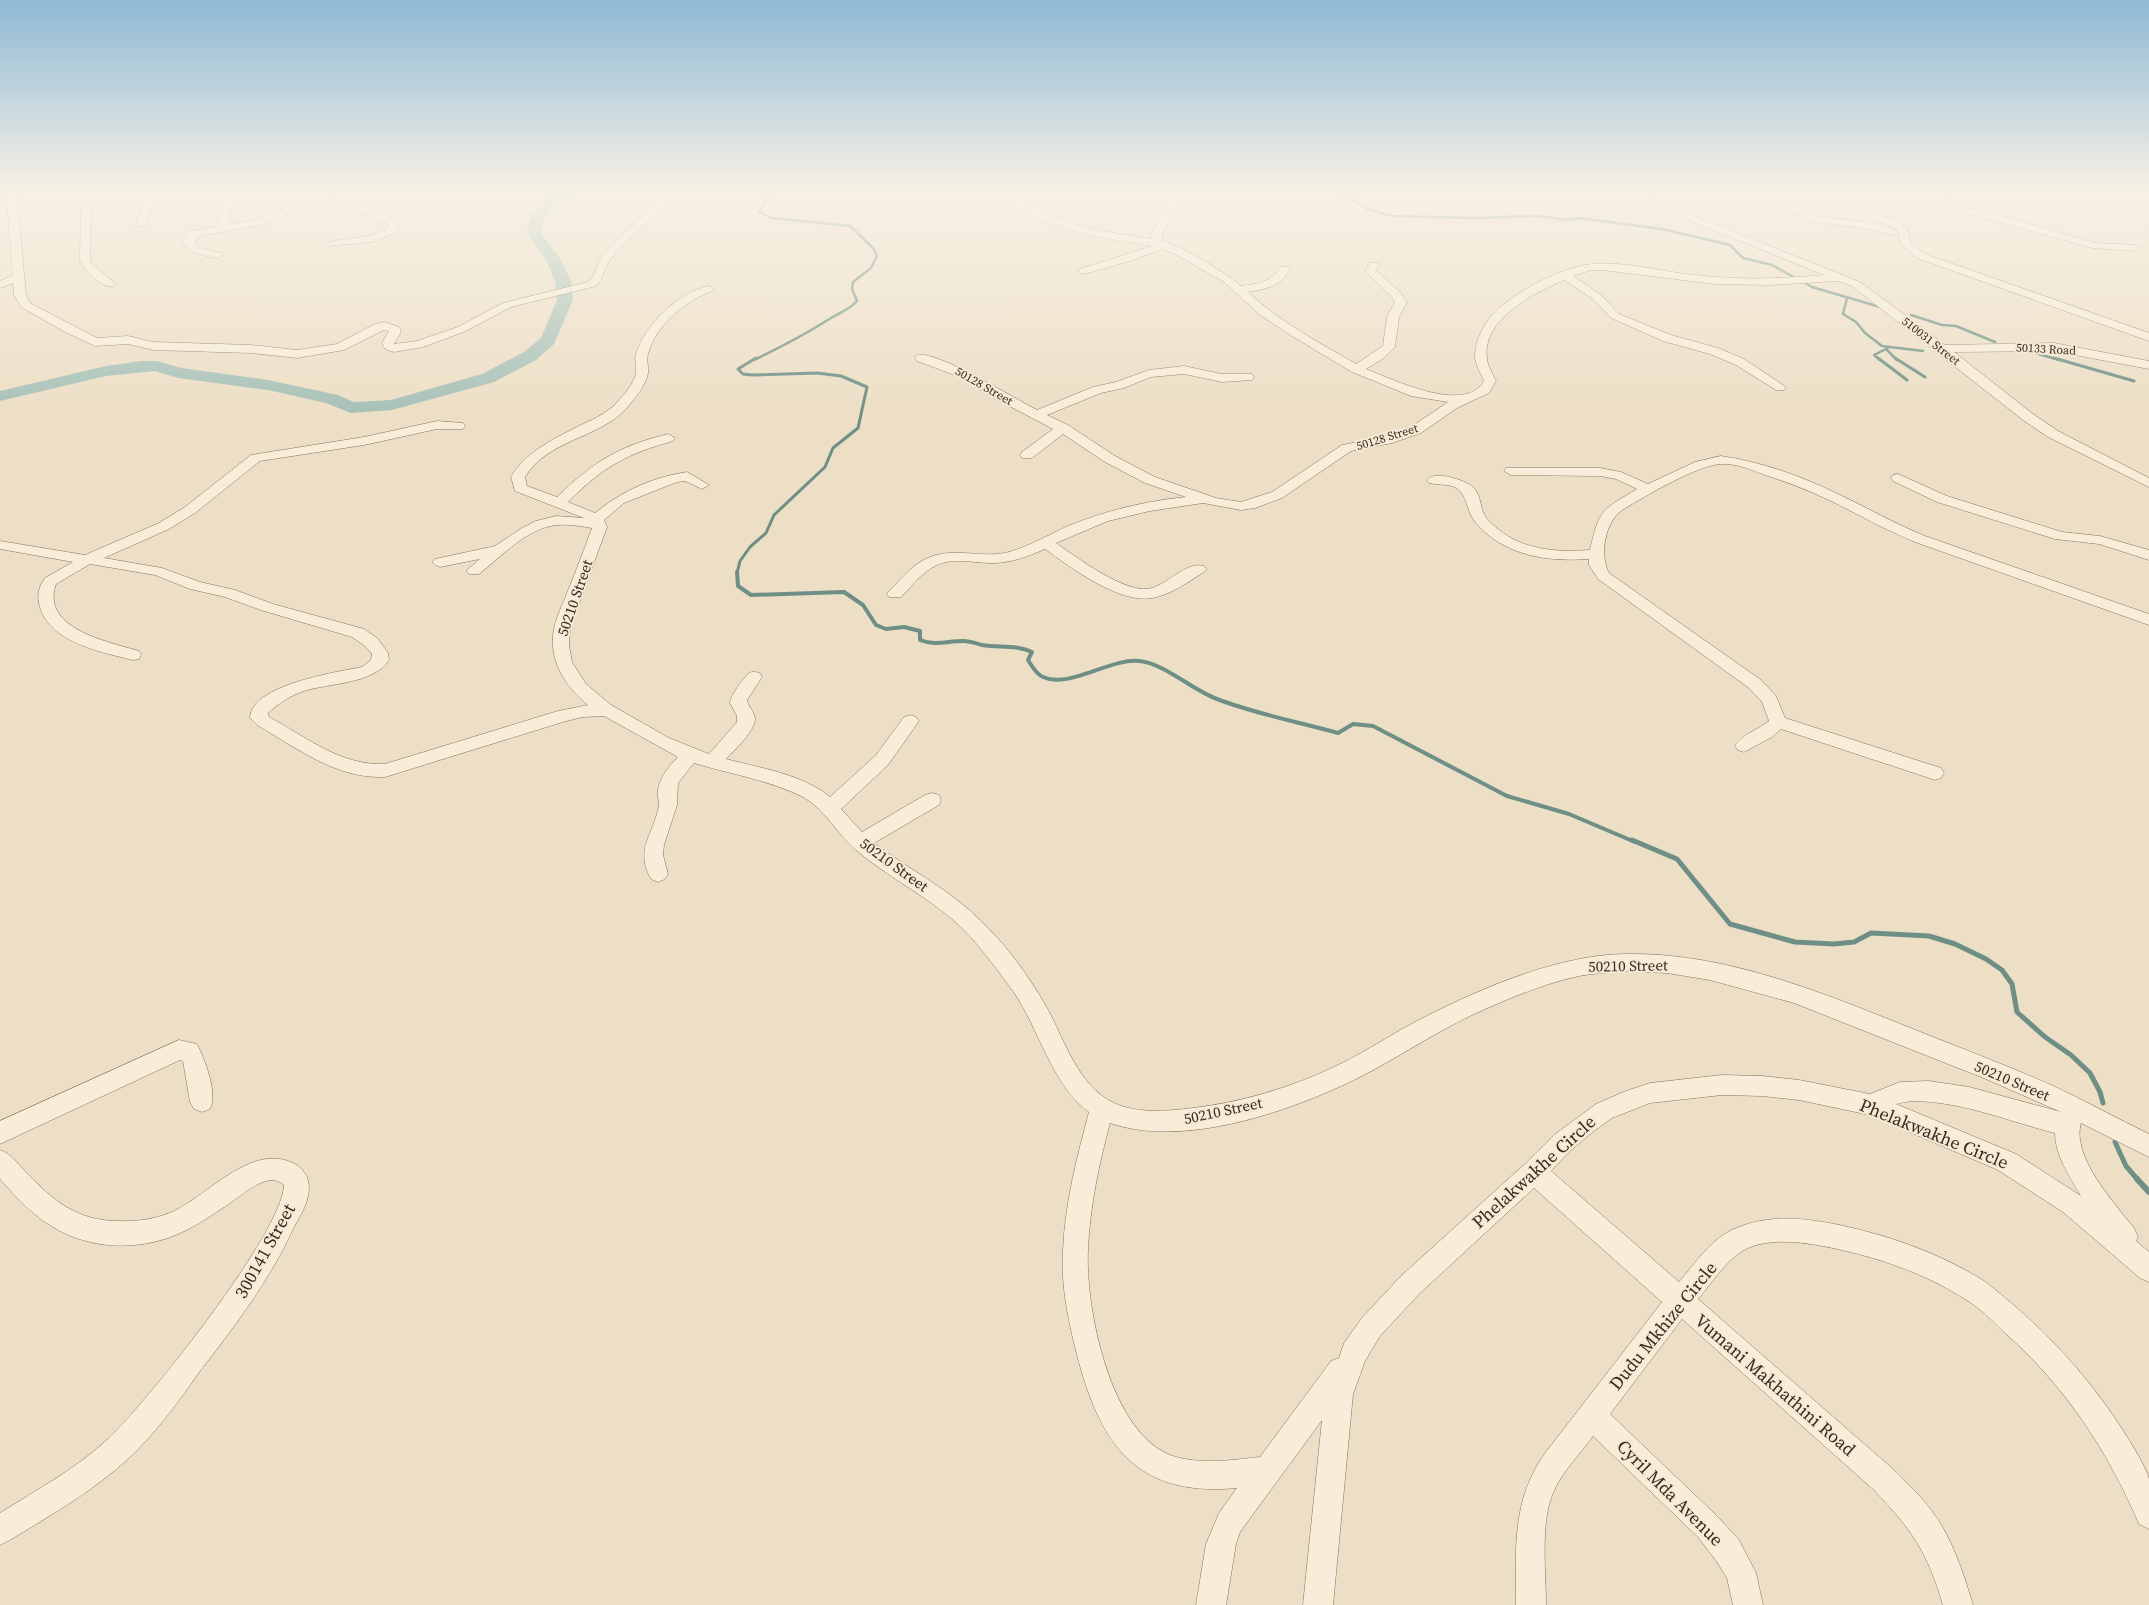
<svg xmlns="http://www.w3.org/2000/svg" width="2149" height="1605" viewBox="0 0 2149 1605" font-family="'Source Serif 4',serif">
<rect width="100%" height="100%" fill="#eddfc6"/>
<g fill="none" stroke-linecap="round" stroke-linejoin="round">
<path stroke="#6e8f85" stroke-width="2.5" d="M1336,189L1367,209L1392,216L1474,218L1538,216L1568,220L1579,218L1662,229L1730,245L1743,258L1772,265L1797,279
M1805,283L1812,287L1880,307
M1847,298L1843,314L1856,322L1865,333L1882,346L1923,351
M1911,315L1942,325L1956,326L1995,342
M1886,349L1897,360
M2032,352L2059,360
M754,360C781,347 806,334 831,318C841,312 849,310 857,301L852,289L853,282L871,268L877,256L873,248L850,226L772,218L759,212L766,201L775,196L771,189
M1880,360L1874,355L1888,348"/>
<path stroke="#6e8f85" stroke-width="3" d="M1878,358L1907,380
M1895,358L1925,377
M2054,358L2134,381
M737,573L740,561L750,547L766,533L774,515L825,467L833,448L858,428L867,387L841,376L817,373L752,375L743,374L738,369L756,358"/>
<path stroke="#6e8f85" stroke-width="4" d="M737,572L738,586L751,595L844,592L863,605L876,625L886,629L904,627L920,631V640C935,646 947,641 963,641C970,641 975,643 982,645C1000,648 1015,644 1032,652L1028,660C1032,666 1036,674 1043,677C1070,689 1110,658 1139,661C1164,663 1192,690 1217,699C1256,714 1298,722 1338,733L1353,724L1373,726L1507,796L1569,814L1635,842"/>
<path stroke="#6e8f85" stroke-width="5" d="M1632,840L1677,859L1730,924L1795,942L1834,944L1854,942L1871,933L1929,936L1955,944L1986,959L2002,970L2012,984L2017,1012L2045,1037L2071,1055L2090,1073L2100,1092L2103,1103
M2115,1142L2126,1166L2138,1180"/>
<path stroke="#6e8f85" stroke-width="6" d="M2137,1179L2149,1192"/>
<path fill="#a7c1b8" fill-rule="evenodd" d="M564,189H581C566,206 544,205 541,233L561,260L571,281L573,300L554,344L536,360L494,382L392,410L351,413L326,403L268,390L178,378L155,371L106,376L0,401V391L106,366L141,361H157L181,368L268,380L338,395L354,402L391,400L482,374L524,352L541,338L557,300L555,281L546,260L527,233C529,211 546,200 564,189Z"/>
<defs>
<path id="minor" d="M6,189H16L26,295L30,303L97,338L128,336L153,342L251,345L297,350L337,344L375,324L384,322L399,327C404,333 396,338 394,344L417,341L458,327L503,303L588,282L592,278L601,257L647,210L672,189H683C662,213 629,234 610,260C604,268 604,278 596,286L511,307L466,331L423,347L394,352L385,349L382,343L389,331L384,330L344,350L297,358L251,353L153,350L128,344L95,346L65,332L21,307L14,295L13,283L0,288V281L13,275Z
M73,189H85L91,199L90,261L93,265L114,282L116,284L114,286C102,289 85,271 80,261L81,199Z
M151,189H161L145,224L140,227L136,226L135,224Z
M227,189H237L227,225L256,220L315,195L319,189H329L324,196L384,213L399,224L396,233L372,242L329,246L328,244L329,242L333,241L370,236L387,229L389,225L367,214L318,200L262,225L199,236L194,243L203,249L222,253L223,255L218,258C206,256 186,254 183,240L192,231L216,227Z
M908,189H918L917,195L928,209L927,211H919L907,195Z
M1000,189H1011L1030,204L1067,222L1096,230L1151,239L1153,231L1178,189H1188L1163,231L1161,241C1179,244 1226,273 1241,286C1259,284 1271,282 1281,267H1289L1290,269C1282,286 1266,289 1248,292C1280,322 1318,342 1356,364L1383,346L1387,317L1395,302L1392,297L1365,271L1370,263H1378L1379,265L1376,270L1401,293L1407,302L1399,317L1395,347L1384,358L1366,369C1392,379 1465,415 1484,381C1481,373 1475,365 1475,356C1475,342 1483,325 1492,315C1512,293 1563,266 1593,264C1627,261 1661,272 1695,275C1738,280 1781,279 1824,275L1612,189H1627L1860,282L1945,345L2054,343L2149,361V369L2054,351L1954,352L2033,414L2058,431L2149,478V487L2048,437L2023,420L1852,286L1838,281L1769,285L1715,284L1603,270H1591L1573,276L1601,295L1619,314L1671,335L1718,348L1744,359L1786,387L1784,390H1776L1736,365L1710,354L1663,341L1611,318L1593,299L1564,280C1534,293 1481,319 1487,359C1488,367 1493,374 1496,381L1489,393L1457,408L1421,433L1392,443L1351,451L1282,498L1255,508L1241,510L1203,503L1150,511L1108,521L1056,543C1076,557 1128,596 1152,588C1169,583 1187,561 1204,566L1207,569L1204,572C1188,582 1171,595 1152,598C1119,604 1070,567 1045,549C1029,556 1013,562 996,563C976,564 954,556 935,566C921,573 911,587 901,597H889L887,594L889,591C902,579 913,563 930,557C956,547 983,559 1009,552C1030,546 1048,535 1068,526C1105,511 1145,501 1186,497L1145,483L1105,462L1063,434L1032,458H1022L1020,455L1022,452L1053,429L994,398L960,377L917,361L915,358L917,355C937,350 1015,399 1037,410L1093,387L1116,382L1149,370L1184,366L1222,374H1252L1254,377L1252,380L1222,382L1184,374L1151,377L1124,388L1101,393L1047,415L1068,425L1115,456L1155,477L1216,498L1241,502L1272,492L1342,445L1384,437L1411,427L1448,402L1411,396L1352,372L1287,333L1259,314L1224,282L1175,254L1162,249L1130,261L1084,274L1080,273L1079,271L1080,269L1152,246C1101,237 1038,231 1000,189Z
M1740,189H1756L1778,197L1819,217L1865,222L1898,230L1899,232L1894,235L1865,228L1813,222L1772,201Z
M1890,189H1923L1961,205L2096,243L2136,245L2141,248L2136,251L2092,248L1953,209L1912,193L1895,192Z
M1880,215C1898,220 1910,223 1910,243L1925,254L2149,333V341L1917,258L1900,244L1898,229L1876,220V216Z
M708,286L712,287L714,289L712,291C685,301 656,325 648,354C646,360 649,367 648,373C646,386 634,399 626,409C599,438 547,440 525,477L527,486L557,497C593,462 619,446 668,434L675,438L673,441C626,454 603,467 568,502L595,513C622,491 653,477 687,472L709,485L702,489L685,481L677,482L624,503L604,520L607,527L570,628L569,646L572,662L586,684L611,705L669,738L709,754L737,722V716L730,703C730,697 743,678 748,674C751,671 756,672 760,673L762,677L747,700C748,707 755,712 755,719C755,731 734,751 726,759C760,768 802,774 830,797L876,755L904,717L910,715L916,717L919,721L888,765L841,809L862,832L925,795L932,793L939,795L941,800L939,805L874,843C900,863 928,878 953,897C991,925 1024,967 1047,1008C1065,1041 1078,1086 1114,1103C1137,1114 1169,1111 1193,1108C1242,1102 1290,1088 1334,1067C1358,1056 1381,1041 1404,1028C1467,994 1553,955 1625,954C1723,952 1818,991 1908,1027C1955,1046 2004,1064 2051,1085C2084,1100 2116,1118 2149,1134V1157L2081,1123C2071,1156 2114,1203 2134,1228L2138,1237L2136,1241L2149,1252V1282L2140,1278L2063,1212L1998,1170L1870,1115L1799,1100L1762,1096L1722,1095L1650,1103L1612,1118L1594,1131L1570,1151L1551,1171L1679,1282C1694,1265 1710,1240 1732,1230C1768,1213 1806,1218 1844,1226C1893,1237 1941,1254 1984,1281C1993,1287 2001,1295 2010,1302C2049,1335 2083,1372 2112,1414C2121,1427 2146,1465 2149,1479C2149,1494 2149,1513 2149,1529L2139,1524C2108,1451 2065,1386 2005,1333C1993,1321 1980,1308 1965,1299C1927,1275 1886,1260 1842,1250C1814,1244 1776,1236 1748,1248C1728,1257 1712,1283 1698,1299L1894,1470C1907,1483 1920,1495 1931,1510C1952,1537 1963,1572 1973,1605H1943C1927,1551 1912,1530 1874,1490L1682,1319L1610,1414L1718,1517L1739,1540L1756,1573L1763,1605H1733L1727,1578L1717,1562L1698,1537L1593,1436C1580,1454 1561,1473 1553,1493C1540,1524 1546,1572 1546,1605H1516C1516,1549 1511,1500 1546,1452L1662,1302L1534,1188L1419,1294L1380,1336L1365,1361L1353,1394L1333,1605H1303L1322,1420L1240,1532L1236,1544L1226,1605H1196L1206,1544L1219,1513L1237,1488C1131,1498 1098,1439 1075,1347C1067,1314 1061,1284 1063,1250C1065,1203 1077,1157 1089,1112C1052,1086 1039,1028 1013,991C994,966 976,939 952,919C922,893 886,876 856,850C837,834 825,809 803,797C769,780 730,774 694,763L678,783L677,805L664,845L663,855L668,874L665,879L658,882L651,879C634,848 654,835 659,805C659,800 657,795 658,790C660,777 669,766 678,757L604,716L583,717L566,721L385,777C336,779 297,748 257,725L250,718C250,685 337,672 362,667L371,660L372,654L365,646L352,637L261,610L225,597L190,589L155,575L90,564L56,584C40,629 109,642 139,651L141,655L139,659L133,660C101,652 46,642 39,603C37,594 39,586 45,578L73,562L0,549V541L85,555L159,523L185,507L251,455L364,437L437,421L463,423L465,426L463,429H437L364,445L260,461L195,513L169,529L104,558L162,568L200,582L235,590L273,604L364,629L377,638L388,653L389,660C374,684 329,683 304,691C291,695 278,704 268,713L269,717C306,737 341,766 385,764L558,711L588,705C565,687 548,659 554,629C556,617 563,604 567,593C576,571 584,550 592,528C580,526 569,524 557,525C527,528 502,556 479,574H469L466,571L480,559L440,567L435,565L432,562L435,559L495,546L522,528L536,521L556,516L584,518L515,491L511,477C527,450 556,438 583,424C596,418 609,412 618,401C625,394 634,383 636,373C637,366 634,360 636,354C645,324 678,293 708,286ZM1624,971L1667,973L1710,980L1794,1003L1986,1079L2061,1112L1969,1087L1929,1081L1900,1082L1870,1094L1799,1080L1762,1076L1722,1075L1650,1083L1626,1091L1596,1104L1554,1135L1525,1164L1401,1276L1362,1318L1344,1343L1339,1358L1331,1361L1260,1457C1232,1460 1201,1465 1173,1456C1110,1435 1085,1307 1088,1249C1090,1206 1099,1164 1110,1123C1182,1148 1285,1113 1352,1081C1393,1061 1430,1035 1472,1015C1505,1000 1542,984 1579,976C1593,973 1609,973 1624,971ZM1911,1101C1962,1101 2007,1121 2055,1133C2055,1155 2070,1177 2081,1196L2016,1154L1896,1104Z
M1721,456C1762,462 1801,476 1838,494C1868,508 1895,524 1925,536L2149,614V625L1915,542C1885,530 1858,514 1829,500C1808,490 1787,482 1765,475C1752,470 1736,463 1721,464C1698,465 1645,496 1624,509C1605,520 1599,555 1609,573L1761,680L1776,696L1785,718L1941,768L1944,773L1941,778L1935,780L1781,729L1772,737L1744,752L1738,750L1735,746C1741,735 1759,729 1769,721L1762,702L1749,688L1598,579L1589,565V559C1548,562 1504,556 1476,523C1465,511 1469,492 1452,486C1445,484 1436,485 1429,483L1427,480C1434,470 1465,480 1473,487C1480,494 1480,503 1483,512C1487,522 1501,532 1511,538C1535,551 1563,552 1590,550C1599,509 1602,510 1637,489L1616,479L1600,476L1511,475L1504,471L1506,468H1600L1621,472L1648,484L1695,462Z
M1898,474L1947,496L2062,532L2100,536L2149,550V560L2099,544L2055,539L1937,502L1893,481L1891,478L1893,475Z
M179,1040L197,1044C205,1060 218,1093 210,1109L202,1112L194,1109L190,1102L183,1061L180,1060L0,1144V1121Z
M0,1150C11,1154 17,1163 25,1171C52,1200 77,1221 118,1221C136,1222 156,1219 172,1212C208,1196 252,1141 295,1164C307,1171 311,1183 308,1196C306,1207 299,1218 294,1227C270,1280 235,1326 200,1371C179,1401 155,1434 128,1459C93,1491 51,1515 10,1540L0,1545V1513C37,1490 77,1468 109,1438C148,1401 283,1232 284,1185C278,1180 273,1179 266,1181C252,1185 239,1197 227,1205C208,1218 190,1230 168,1238C132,1250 93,1248 60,1231C36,1219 17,1198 0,1179Z"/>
</defs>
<use href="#minor" stroke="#88715c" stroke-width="1"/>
<use href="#minor" fill="#f8edd9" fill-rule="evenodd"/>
</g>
<linearGradient id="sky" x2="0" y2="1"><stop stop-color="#8eb9d5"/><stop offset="0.46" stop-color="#f7f1e5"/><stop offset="1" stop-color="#f7f1e5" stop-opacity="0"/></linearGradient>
<rect width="2149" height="414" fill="url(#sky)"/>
<g text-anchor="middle" stroke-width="4" stroke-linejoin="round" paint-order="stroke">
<g font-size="12" fill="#392a1f" stroke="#f5ead5">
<text transform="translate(1931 341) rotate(38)" y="4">510031 Street</text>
<text transform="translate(2046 349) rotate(3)" y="4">50133 Road</text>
<text transform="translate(984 386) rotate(30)" y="4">50128 Street</text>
<text transform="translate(1387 437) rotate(-17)" y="4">50128 Street</text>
</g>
<g font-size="15" fill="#392a1f" stroke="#f5ead5">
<text transform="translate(575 598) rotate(-71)" y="5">50210 Street</text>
<text transform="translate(894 865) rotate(36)" y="5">50210 Street</text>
<text transform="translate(1628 966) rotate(-1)" y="5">50210 Street</text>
<text transform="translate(2012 1081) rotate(23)" y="5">50210 Street</text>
<text transform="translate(1223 1111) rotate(-12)" y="5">50210 Street</text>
</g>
<g font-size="18" fill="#392a1f" stroke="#f5ead5">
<text transform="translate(1934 1134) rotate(22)" y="6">Phelakwakhe Circle</text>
<text transform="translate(1534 1172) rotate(-42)" y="6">Phelakwakhe Circle</text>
<text transform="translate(265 1251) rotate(-61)" y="6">300141 Street</text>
<text transform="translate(1663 1326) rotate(-51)" y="6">Dudu Mkhize Circle</text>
<text transform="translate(1775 1385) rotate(41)" y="6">Vumani Makhathini Road</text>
<text transform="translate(1670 1493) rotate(45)" y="6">Cyril Mda Avenue</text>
</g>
</g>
</svg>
